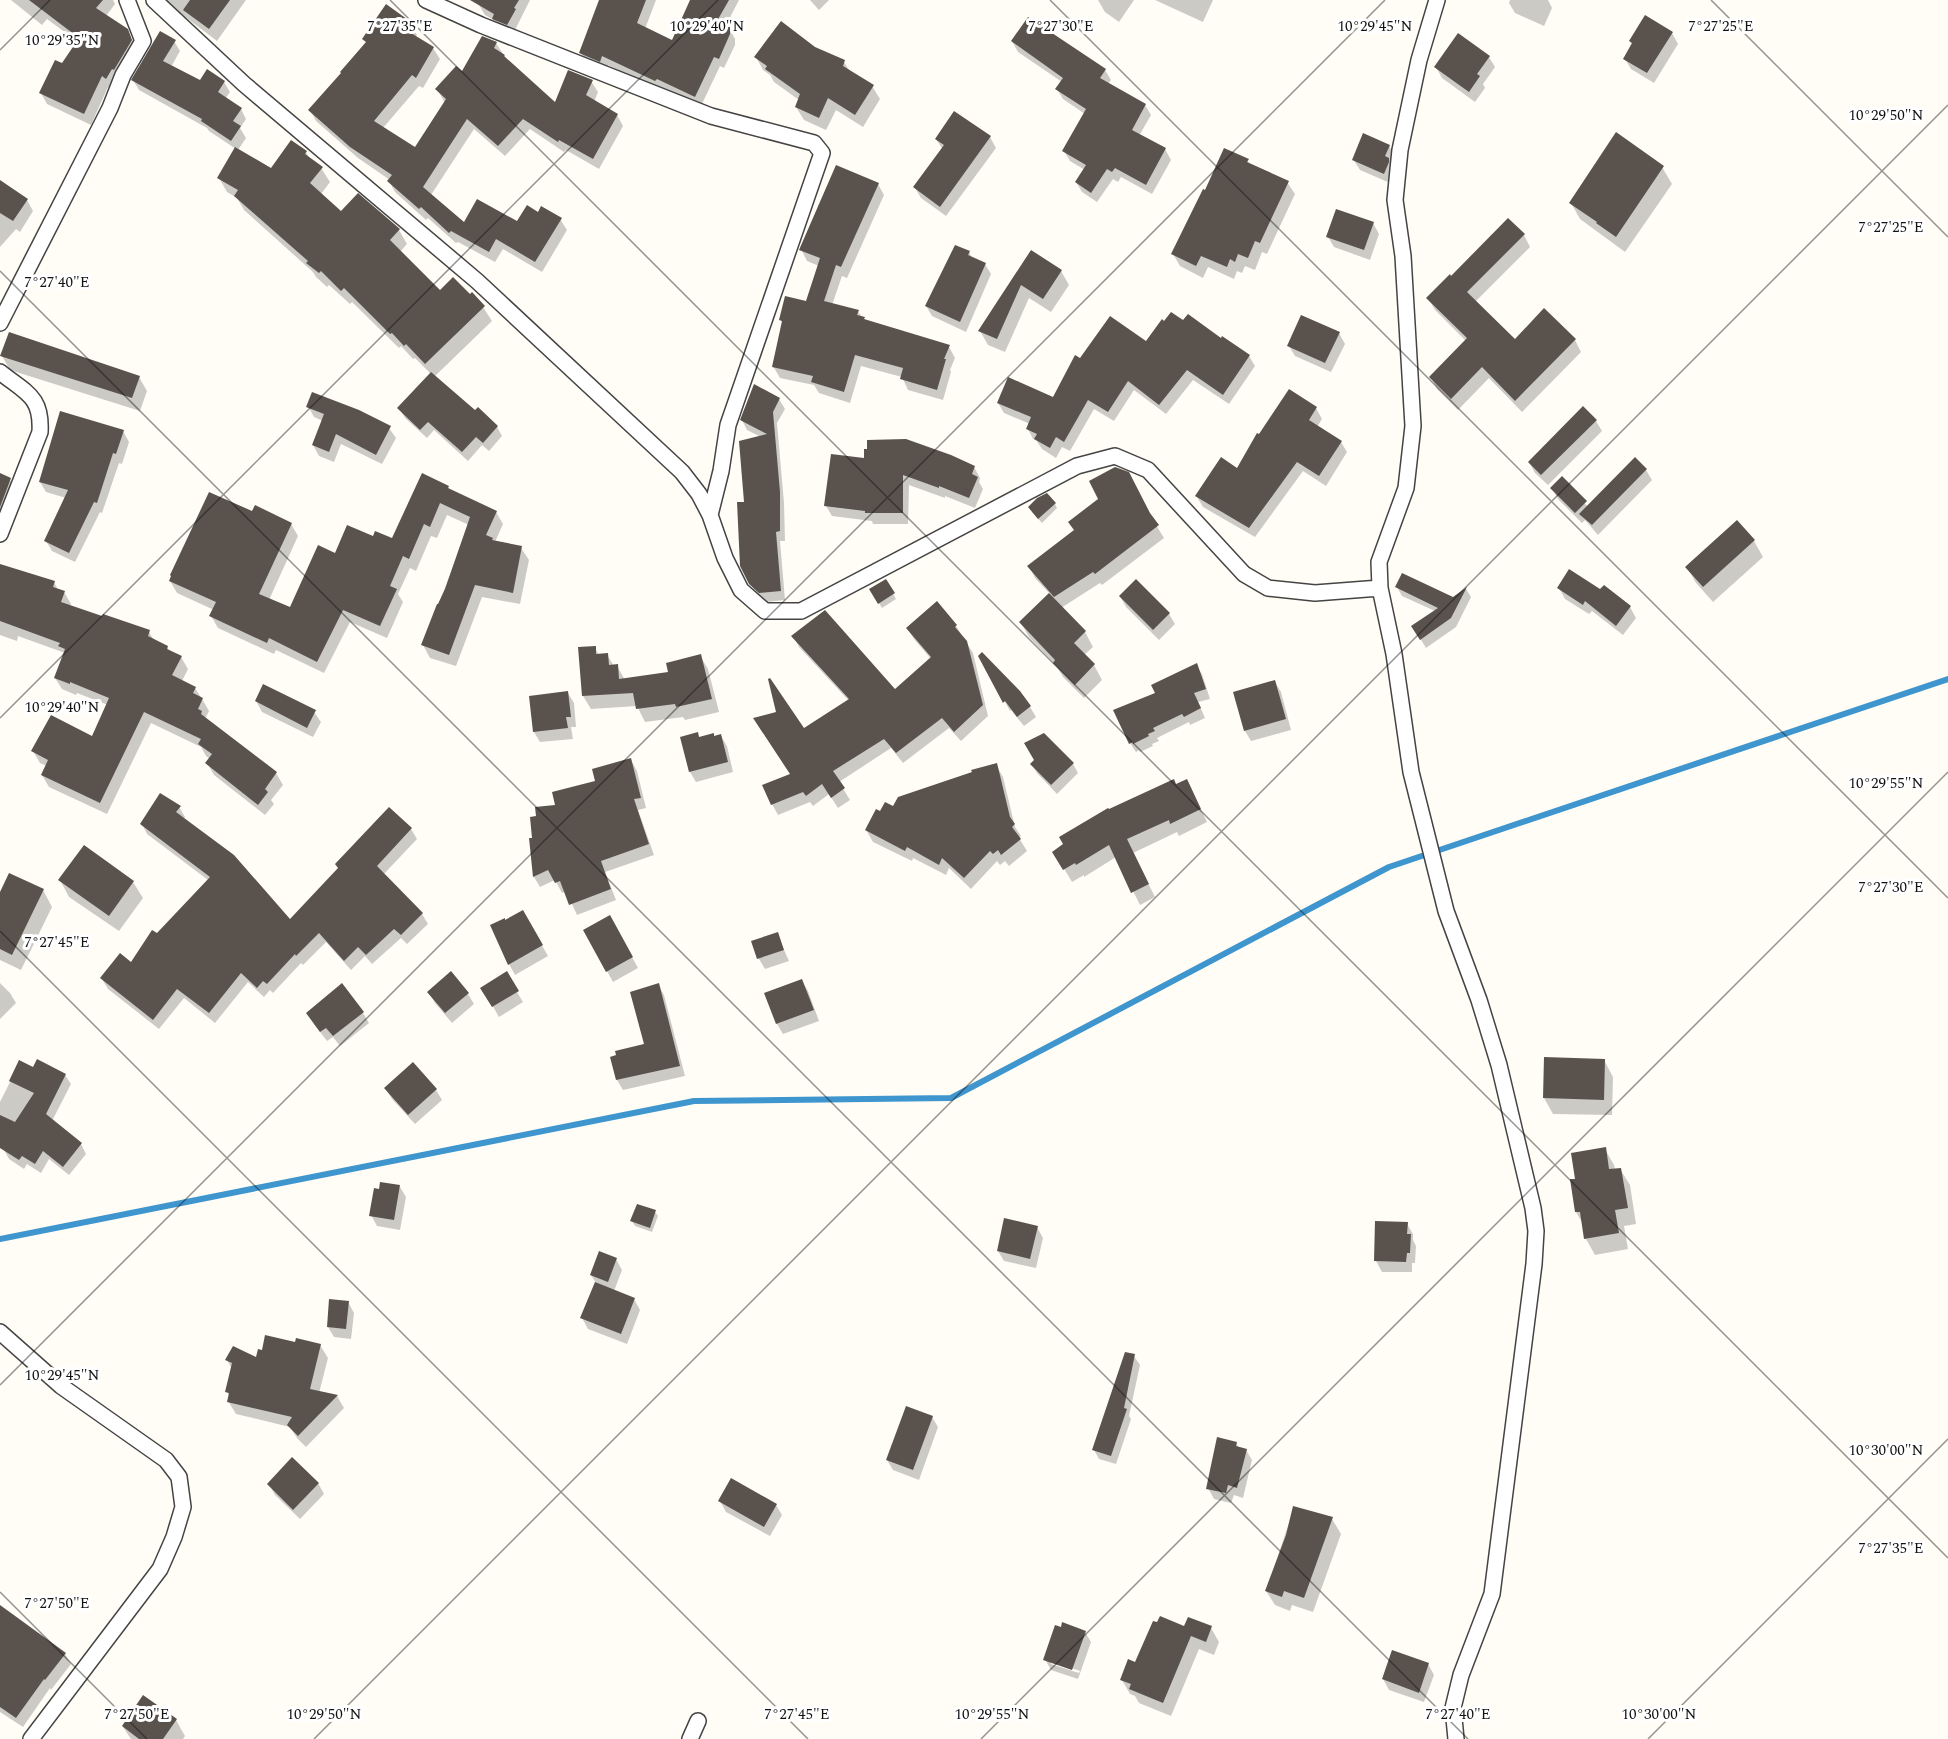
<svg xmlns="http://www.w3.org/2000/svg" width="1948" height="1739" viewBox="0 0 1948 1739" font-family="Spectral,serif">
<rect width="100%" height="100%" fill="#fffdf5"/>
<path fill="#0003" fill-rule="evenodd" d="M11,0H113L115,4L106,16L127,30L134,43L113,90L108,87L91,125L47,104L41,93L63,65L78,42L47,19L42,25Z
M163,0H246L217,41Z
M482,0H530L513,34L499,29L494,20L485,15L479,5Z
M604,0H656L645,29L672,42L704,0H739L725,27L729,28L735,39V45L724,68L720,66L701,106L662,88L661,91L608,65L606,71L587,64L581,53Z
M810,0H829L819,10Z
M1098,0H1134L1119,22L1105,12Z
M1155,0H1213L1203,22Z
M1510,0H1548L1552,8L1544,26L1515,13L1509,3Z
M387,7L410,24L417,35L415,37L433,48L440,59L423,88L419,86L383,128L416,149L445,103L437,89L463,74L496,43L508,62L556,105L591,81L598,92L594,102L617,115L623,126L599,169L566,150L564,152L530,129L505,156L474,129L431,195L465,225L517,223L539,214L560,219L567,230L542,272L503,249L495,262L458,242L456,243L428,218L426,220L395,192L389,181L390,180L358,158L316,121L310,110L367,44L364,39Z
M1672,33L1678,44L1654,83L1631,69L1625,59L1633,45L1631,42Z
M174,41L180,51L171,67L201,82H224L230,92L225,99L241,109L246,119L240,128L246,138L238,150L271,170L306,152L310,159L321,168L330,182L321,194L341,213L399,230L407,244L400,252L440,292L483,307L492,321L434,377L475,412L497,427L502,436L489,451L482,445L468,461L434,430L427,438L405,418L399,408L431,374L415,358L413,359L401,346L399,348L352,302L350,304L329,285L327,287L316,277L313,272L244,210L237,198L227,192L219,178L236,149L209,131L207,128L139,90L133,80Z
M1012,41L1105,70L1111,80L1108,84L1145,105L1151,115L1139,136L1165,149L1171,160L1152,194L1121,177L1118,182L1113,179L1097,202L1082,192L1076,182L1085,170L1070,161L1064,151L1085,114L1063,99L1057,89L1062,82L1018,52Z
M815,48L844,62L851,73L872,86L880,99L863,127L836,110L826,130L804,120L796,107L799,100L774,82L770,75L763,70L756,57Z
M1489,57L1495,67L1483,84L1485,88L1475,102L1442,78L1436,67Z
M990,137L996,148L946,216L921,198L915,188L943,150L936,139Z
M1389,146L1395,156L1390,183L1360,170L1353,159Z
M1247,160L1250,165L1287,182L1295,194L1267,254L1262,252L1255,270L1245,266L1242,273L1237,271L1234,279L1208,267L1203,278L1180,266L1173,254L1205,192Z
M1662,167L1672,184L1625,252L1580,219L1571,203Z
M0,182L27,200L33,211L20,232L16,229L0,247Z
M878,184L884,195L847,278L842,276L832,305L858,312L866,321L949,347L955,358L950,370L951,372L943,400L908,390L902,377L861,366L850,403L819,393L814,385L780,378L773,366L783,324L781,320L807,303L819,266L807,261L801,249Z
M1373,223L1379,234L1370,260L1334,247L1328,237Z
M1524,235L1530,247L1475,302L1515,341L1575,340L1581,352L1522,412L1489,378L1458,410L1437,389L1431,377L1466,341L1435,310L1428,298Z
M969,252L972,258L985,264L991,274L966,332L932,316L926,306Z
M1031,252L1061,271L1069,285L1051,312L1029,298L1005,352L988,345L980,331Z
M1183,322L1249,356L1255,366L1229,404L1193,380L1166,414L1134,390L1114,421L1094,409L1070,451L1062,447L1056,458L1042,449L1036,440L1033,439L1028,429L1030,424L1004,413L998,403L1053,399L1081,360L1146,343Z
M1339,333L1345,344L1331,372L1295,356L1289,346Z
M2,356L139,377L147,391L140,411L10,370Z
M779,399L785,409L777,423L784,503L785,541H780L785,600L766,602L756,593L750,583L746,504L761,437L747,430L742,420Z
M308,406L389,428L396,438L382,464L341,444L334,462L319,456L313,445L323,421L314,417Z
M1316,408L1322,419L1317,427L1341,442L1347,452L1326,486L1303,471L1255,537L1203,507L1197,497L1238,470Z
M1596,421L1602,431L1548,485L1535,473L1529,462Z
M123,431L129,442L122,464L119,463L102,513L100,512L75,562L52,551L46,541L66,498L46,492L40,482Z
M866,460L974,467L980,478L979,482L983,489L975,508L945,496V498L909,485L908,524H873L872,521L832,516L826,506Z
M1646,470L1652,480L1598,535L1585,520L1582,523L1558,499L1552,488L1562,479L1588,507Z
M0,475L10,480L16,490L0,515Z
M448,487L450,491L496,512L503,524L495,542L521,548L529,560L520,604L482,597L456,666L430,658L423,645L469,525L447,515L437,538L431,536L416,571L410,568L398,594L403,602L387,638L350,622L324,673L276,650L274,654L218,628L211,616L214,610L177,593L170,581L253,513L291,524L298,536L269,600L291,609L336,555L374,538L393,540Z
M1055,504L1057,508L1042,523L1032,512Z
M1151,517L1164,538L1102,585L1100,583L1061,608L1085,632L1093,647L1084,655L1094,665L1102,680L1084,698L1063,677L1056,665L1029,637L1021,623L1050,594L1035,578L1029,566Z
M1754,541L1763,557L1713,602L1696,583L1687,567Z
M0,565L54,582L58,590L64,592L71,604L70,607L149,632L155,642L167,647L170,652L181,657L188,669L182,681L195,688L202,699L209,711L205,719L276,773L283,785L271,800L274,804L265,815L214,775L207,763L210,759L206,756L201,747L151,723L107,814L49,787L42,775L47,766L40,763L33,751L92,738L108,705L77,693L76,695L62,689L55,678L65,653L18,636L17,641L0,635Z
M886,581L896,599L882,608L871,589Z
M1397,587L1453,599L1466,589L1471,597L1456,627L1426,648L1418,635L1435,611L1402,596Z
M1559,588L1630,607L1636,618L1623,635L1592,611L1589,614L1565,599Z
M1120,596L1169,614L1175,624L1159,640L1126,607Z
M937,603L956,626L973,653L988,716L961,741L949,728L903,763L891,748L839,782L850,800L838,808L829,794L813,806L810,802L778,815L772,804L792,775L803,730L849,701L799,647L793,636L895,692L931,659L914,639L907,628Z
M595,648L599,655H607L614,666H617L625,680L670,674L700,656L708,669L719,712L685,720L683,717L645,722L637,706L591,709L583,696Z
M980,656L1018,692L1030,707L1036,717L1024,726L1011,710L1010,711Z
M1196,665L1202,674L1210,699L1198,702L1205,718L1190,725L1189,722L1157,738L1159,741L1152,744L1153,746L1140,752L1139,750L1136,752L1130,743L1157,693Z
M1275,682L1281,692L1291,730L1251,741L1245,731L1234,693Z
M568,693L574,703L576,727H571L573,739L540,742L534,732L531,697Z
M256,701L314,712L321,722L313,737L262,712Z
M697,734L700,738L721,736L727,746L733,772L696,782L690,772L682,738Z
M631,760L637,771L646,808L638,810L654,855L605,872L616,900L577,915L566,891L562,893L555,880L540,887L534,877L531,839H534L557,806Z
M1032,764H1073L1078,773L1057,794L1037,773Z
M996,765L1003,777L1015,827L1021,836L1019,838L1027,851L1009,866L1005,861L1000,865L997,861L971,889L949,868L946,875L913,858L912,861L873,842L866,830L881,813Z
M1187,780L1207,822L1179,836L1177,832L1133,853L1155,897L1140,905L1116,857L1084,877V875L1072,882L1054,852Z
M179,807L185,817L183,820L290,921L339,869L389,809L411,829L417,839L383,875L422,914L428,924L407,944L401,938L372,964L365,956L351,970L326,942L303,965L301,963L273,993L270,990L264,997L248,982L215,1023L184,998L159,1029L108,989L102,979L131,964L208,880L147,834L142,824Z
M60,880L133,882L143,898L119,931L69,897Z
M43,890L52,907L21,970L0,960V895Z
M523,912L548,956L515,975L509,964L505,922Z
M610,917L638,968L613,982L585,931Z
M777,934L789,961L765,969L759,959L753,942Z
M451,973L468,994L474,1004L452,1023L435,1003L429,992Z
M506,974L523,1002L499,1017L482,988Z
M802,981L808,991L819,1021L783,1034L777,1024L766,994Z
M0,983L10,993L16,1003L0,1019Z
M658,985L664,995L685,1076L623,1090L617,1080L612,1058L646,1045Z
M363,1013L369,1023L340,1046L333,1037L327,1041L314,1024Z
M1604,1060L1613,1077L1612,1115L1553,1114L1544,1098Z
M20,1062L34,1069L65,1075L71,1084L52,1121L81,1144L86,1154L69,1175L49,1159L41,1173L27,1164L24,1169L9,1159L4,1150L0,1148V1102Z
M386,1089L436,1090L442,1100L415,1124L392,1099Z
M1605,1149L1614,1165L1615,1170L1620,1169L1630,1185L1636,1224L1624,1226L1628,1249L1595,1255L1586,1239L1583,1224L1576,1212V1180Z
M400,1187L406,1197L400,1230L377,1226L371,1215Z
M655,1212L658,1216L652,1232L635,1226L632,1221Z
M1407,1224L1413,1234V1240L1416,1246L1415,1263H1412V1272H1382L1376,1261Z
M1037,1227L1043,1238L1036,1268L1004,1261L998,1251Z
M616,1259L622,1270L614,1291L634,1299L640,1310L627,1344L588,1329L582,1318L596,1283L591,1275Z
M348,1302L354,1313L351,1339L334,1337L328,1327Z
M297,1344L320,1345L328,1358L319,1393L337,1396L344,1408L306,1447L297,1438L290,1427L236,1414L228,1401L230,1397L227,1392L232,1369L227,1360L257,1359Z
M1134,1356L1140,1365L1129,1416L1131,1419L1116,1464L1099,1459L1094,1450Z
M932,1417L938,1427L919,1480L893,1470L887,1460Z
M1236,1443L1239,1448L1246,1450L1252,1460L1243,1498L1234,1495L1231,1503L1214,1499L1208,1488Z
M318,1483L324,1494L300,1519L275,1495L269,1484Z
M720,1501L776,1505L782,1515L770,1536L726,1512Z
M1294,1508L1332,1519L1341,1534L1313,1612L1292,1605L1290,1611L1275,1605L1266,1591Z
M0,1620L65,1654L71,1664L51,1690L50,1688L23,1727L0,1712Z
M1185,1628H1211L1219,1642L1214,1655L1199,1649L1171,1716L1139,1703L1135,1696L1130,1694L1122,1680L1136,1664Z
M1062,1629L1085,1632L1091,1642L1078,1679L1051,1670L1045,1659ZM1051,1661L1080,1671L1079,1673L1051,1664Z
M1428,1664L1434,1675L1424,1702L1389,1690L1383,1679Z
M176,1720L185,1736L183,1739H131L123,1727Z"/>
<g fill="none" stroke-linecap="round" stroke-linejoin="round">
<path stroke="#3f96cf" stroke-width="6" d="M0,1239L694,1101L951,1098L1389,867L1948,679"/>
</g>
<path fill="#5a524d" d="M29,0H103L96,8L128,29L132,40L114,70L112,69L106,79L102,76L84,114L39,93L55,60L62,63L79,38Z
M190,0H230L209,29L183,10Z
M470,0H519L514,8L516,9L507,25L492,19L494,14Z
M599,0H646L637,23L672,40L690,0H729L717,21L730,27V34L719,59L714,57L695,97L657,79L655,81L602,56L600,62L579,53Z
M386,4L411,22L406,30L434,47L416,78L412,75L374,121L415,147L446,99L435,89L456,66L462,71L482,36L497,42L494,48L505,55L504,56L555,102L568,70L593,80L586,95L618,114L593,159L559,140L558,142L523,119L498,146L467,119L423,187L464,222L477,199L517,221L527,205L538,212L541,206L562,218L535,262L496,239L489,252L451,231L449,233L421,207L419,209L387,181L392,175L350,147L308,110L341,73L340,72L366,42L362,39Z
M1645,15L1673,32L1647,73L1623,59L1632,43L1629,41Z
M1028,17L1106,69L1100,78L1146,104L1132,130L1166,148L1146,185L1115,168L1112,172L1107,169L1091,193L1075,182L1086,165L1062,151L1086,109L1055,89L1063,78L1011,41Z
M781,21L815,47L845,60L843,66L874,85L855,115L828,98L819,118L795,107L800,94L765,69L767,66L754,57Z
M160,31L176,40L163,61L200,80L207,69L225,81L218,92L242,108L233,121L241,126L231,141L201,121L202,119L131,80Z
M1458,33L1490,56L1477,74L1480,76L1469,92L1434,67Z
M954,111L991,136L940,207L913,187L944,145L935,139Z
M1616,132L1664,166L1616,237L1596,223L1597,222L1569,203Z
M1363,133L1390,145L1385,156L1389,158V162L1384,174L1352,160Z
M291,140L307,151L305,154L323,167L310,183L341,211L358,193L400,229L390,240L440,290L453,277L470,294L472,292L485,306L425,364L406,344L404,346L392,333L390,334L344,288L341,291L321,271L319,273L306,263L308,261L234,196L238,190L217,178L235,147L271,168Z
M1224,148L1249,159L1247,162L1289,181L1260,243L1255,241L1248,258L1238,254L1235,262L1230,259L1227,267L1201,256L1196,266L1171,254L1203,189L1205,190Z
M836,165L879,183L841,267L836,265L824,301L859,310L857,315L865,317L864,319L950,345L944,359H946L937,390L900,379L903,368L855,355L844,392L811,382L813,376L772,367L782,321L779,320L785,296L806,301L820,258L799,250Z
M0,180L28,199L13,221L0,213Z
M1336,209L1374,222L1364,250L1326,237Z
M1508,218L1525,234L1467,292L1515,339L1544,308L1576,339L1515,401L1482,367L1451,399L1429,377L1467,338L1426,298L1450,274L1451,276Z
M955,245L970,251L968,255L986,263L960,322L925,306Z
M1031,250L1062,270L1043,299L1021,285L997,339L978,331Z
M1171,312L1183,320L1188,314L1221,338L1222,336L1250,355L1223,395L1187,370L1159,405L1128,381L1108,412L1088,400L1064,442L1056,437L1050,448L1034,439L1037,434L1026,429L1031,417L997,403L1008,377L1053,397L1075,355L1080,358L1110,316L1146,341L1162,319L1164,321Z
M1301,315L1340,332L1325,363L1287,346Z
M9,332L140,376L132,398L0,356Z
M431,372L475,410L478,407L498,426L483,443L476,437L462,452L428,422L420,430L397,408Z
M754,384L780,398L773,412L780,492V531L776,532L781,591L759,593L749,584L740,566L737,502H744L739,441L767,434L740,420Z
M1289,389L1317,407L1309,420L1342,441L1319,476L1297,462L1249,528L1195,496L1221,457L1237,468L1257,433L1259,434Z
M312,392L359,410L391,426L376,455L336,434L329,452L312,445L324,414L306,407Z
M1583,406L1597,420L1541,475L1528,462Z
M60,411L124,430L116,454L113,453L97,503L94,502L69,553L44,541L68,490L39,482Z
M906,439L951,455L975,466L972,474L978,477L969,498L939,486V488L903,475V513H865V511L824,506L831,454L864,458V449H867V440Z
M1635,457L1647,469L1592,525L1579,514Z
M1115,467L1129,472L1150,513L1159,525L1095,574L1093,572L1054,597L1027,566L1074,530L1068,522L1098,499L1089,481Z
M0,473L11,478L0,507Z
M422,473L449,486L448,488L497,511L486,535L493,538L492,540L522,546L513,593L475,585L449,655L421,645L437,604H438L445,589L470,517L440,503L430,527L424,524L409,559L403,556L390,586L397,589L380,626L343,610L317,662L269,638L267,643L209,616L216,602L169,581L171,576L170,575L209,492L252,511L255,505L292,523L259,594L290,607L318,545L335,553L347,525L373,536L375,531L392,538Z
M1562,476L1587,501L1575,513L1550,488Z
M1047,493L1056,503L1038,519L1028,507L1037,498Z
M1737,520L1755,540L1703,587L1685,567Z
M0,564L55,581L53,587L65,591L61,602L102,616L103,614L150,630L148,636L168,646L167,649L182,656L172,675L196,687L193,693L203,698L198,709L202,711L201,714L277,772L265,789L268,792L258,805L205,763L212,754L198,744L201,739L144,712L100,803L41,775L48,760L31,751L51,715L92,736L109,698L70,682V684L54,678L65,649L58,646L60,643L0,621Z
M1569,569L1600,589L1604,585L1631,606L1616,626L1585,601L1583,605L1557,588Z
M1402,573L1453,597L1467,587L1451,618L1420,640L1411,626L1438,608L1395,587Z
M886,579L895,593L878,604L869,589Z
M1136,579L1170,613L1153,630L1119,596Z
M1049,593L1086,631L1074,643L1095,664L1075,685L1053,663L1055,660L1019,622Z
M937,601L957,625L955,627L967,641L983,705L954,732L942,718L896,753L884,739L833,771L845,788L831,798L822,784L806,796L803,792L771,805L762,785L790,774L753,718L776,712L768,679L770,678L804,728L849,699L791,636L825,610L895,689L931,657L906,628Z
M596,646V654L608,653L609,665L618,664L619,679L668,672L666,663L701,654L712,699L676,707L675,704L636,709L633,693L582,696L578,647Z
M982,652L1020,691L1031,706L1017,717L1005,701L1003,703L978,656Z
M1197,663L1206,689L1194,693L1201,708L1184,717L1182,714L1153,728L1155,731L1148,734L1149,736L1133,744V742L1129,744L1113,710L1155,693L1151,685Z
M1275,680L1286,719L1244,731L1233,692Z
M263,684L316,710L307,728L255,701Z
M568,691L571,717H566L568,728L533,732L529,696Z
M698,732L699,737L714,733V736L721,734L728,762L689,772L680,737Z
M1044,733L1074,763L1051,785L1030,764L1034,760L1024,743Z
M631,758L641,798L634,799L649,844L601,861L611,889L569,905L560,881L555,883L548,870L533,877L529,838H532L530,817L536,816L535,807L555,805L552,792L595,781L592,769Z
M997,763L1010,817L1015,824L1012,827L1021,839L1001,855L998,850L993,854L990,851L964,878L942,858L939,865L907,847L905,851L865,830L876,809L880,811L885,802L893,806L898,797L972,772L971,770Z
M1174,779L1176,784L1187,779L1201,809L1170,824L1169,820L1127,839L1149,884L1131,893L1109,845L1076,865L1075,863L1063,870L1052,852L1063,844L1059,837L1108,808L1109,809Z
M160,793L181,806L176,812L234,855L290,919L338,868L335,864L389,807L412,828L377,866L423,913L401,935L394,929L366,955L358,947L344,961L319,933L296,956L295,954L267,984L263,981L257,988L241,973L209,1013L177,989L153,1020L100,978L120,953L131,962L152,930L157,933L210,877L140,824Z
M84,845L134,881L109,916L58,880Z
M9,873L44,889L12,955L0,949V892Z
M523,910L543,945L508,965L490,925L505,918V920Z
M610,915L633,957L606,972L583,930Z
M778,932L784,950L757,959L751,941Z
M451,971L469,993L445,1013L427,992Z
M507,971L519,991L492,1007L480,988Z
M802,979L814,1010L776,1024L764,993Z
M342,983L364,1012L333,1036L326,1028L320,1032L306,1013Z
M659,983L680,1066L616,1080L610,1057L616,1055L615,1051L644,1044L630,992Z
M1544,1057L1605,1059L1604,1100L1543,1098Z
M37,1059L66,1074L46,1114L82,1143L63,1167L43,1151L35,1164L22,1156L19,1160L0,1148V1115L15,1122L34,1093L9,1081L19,1060L33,1067Z
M413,1062L437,1089L408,1115L384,1088Z
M1606,1147L1609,1169L1621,1168L1628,1208L1615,1210L1619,1233L1584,1239L1580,1212H1575L1570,1179H1575L1571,1153Z
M380,1182L400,1185L394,1220L369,1216L374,1188L379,1189Z
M637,1204L656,1210L650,1228L630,1221Z
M1004,1218L1038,1226L1030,1259L997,1251Z
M1375,1221L1408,1222L1407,1234H1411L1410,1253H1407L1406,1262L1374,1261Z
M599,1251L617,1258L608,1282L590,1275Z
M595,1282L635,1298L621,1334L580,1318Z
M329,1299L349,1301L346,1329L327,1327Z
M265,1335L295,1342L296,1338L321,1344L310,1389L338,1395L298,1436L287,1425L292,1417L227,1402L229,1393L225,1392L232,1363L225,1360L233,1346L256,1357L258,1349L262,1350Z
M1125,1352L1135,1354L1124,1408L1127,1409L1111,1456L1092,1450Z
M906,1406L933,1416L913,1470L886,1460Z
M1217,1437L1237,1442L1236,1446L1247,1449L1237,1488L1228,1485L1226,1493L1206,1489Z
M292,1457L319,1483L293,1510L267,1484Z
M731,1478L777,1504L764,1527L718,1501Z
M1293,1506L1333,1517L1304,1598L1284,1591L1282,1597L1265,1591L1286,1535Z
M0,1605L66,1653L45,1680L44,1679L16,1718L0,1707Z
M1160,1616L1184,1626L1188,1617L1212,1626L1206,1642L1191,1636L1163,1703L1129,1689L1131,1684L1120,1680L1128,1659L1135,1662L1153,1621L1157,1622Z
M1062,1622L1086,1631L1072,1670L1043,1660L1055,1625L1061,1627Z
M1392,1650L1429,1663L1419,1693L1382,1679Z
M143,1695L177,1719L163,1739H139L122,1726Z"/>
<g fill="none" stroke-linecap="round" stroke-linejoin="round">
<defs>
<path id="minor" d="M154,0L244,84L477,281L682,472L699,494L710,515L725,558L741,590L765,611H801L1077,466L1115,456L1148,470L1244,574L1268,588L1315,593L1380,588
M426,0L481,25L711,116L814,143L822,153L728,425L721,471L710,515
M1437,0L1419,60L1400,150L1395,200L1403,256L1413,426L1406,488L1379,562L1380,588L1394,654L1411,772L1446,911L1479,1000L1499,1065L1533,1208L1536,1231L1534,1264L1492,1594L1461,1675L1453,1708L1456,1739
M0,323L110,108L123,75L143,41L127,0
M0,372C26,393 42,396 40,432L0,534
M0,1332L61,1386L166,1460L179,1477L183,1507L174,1537L160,1569L31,1739
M690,1739L698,1721"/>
</defs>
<use href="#minor" stroke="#444" stroke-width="18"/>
<use href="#minor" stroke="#fff" stroke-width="15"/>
</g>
<path fill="none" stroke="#111" stroke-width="1.5" stroke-opacity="0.45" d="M390,0L1948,1558M1050,0L1948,898M1711,0L1948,237M0,50L50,0M0,271L1468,1739M0,718L718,0M0,931L808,1739M0,1385L1385,0M0,1592L147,1739M314,1739L1948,105M981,1739L1948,772M1648,1739L1948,1439"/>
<g font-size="15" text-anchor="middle" fill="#111" stroke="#fff" stroke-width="6" stroke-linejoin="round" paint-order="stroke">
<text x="1721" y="31">7°27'25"E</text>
<text x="400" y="31">7°27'35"E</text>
<text x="707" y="31">10°29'40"N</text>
<text x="1061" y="31">7°27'30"E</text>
<text x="1375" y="31">10°29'45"N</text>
<text x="62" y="45">10°29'35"N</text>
<text x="1886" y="120">10°29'50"N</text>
<text x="1891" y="232">7°27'25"E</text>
<text x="57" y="287">7°27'40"E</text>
<text x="62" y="712">10°29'40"N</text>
<text x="1886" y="788">10°29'55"N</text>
<text x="1891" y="892">7°27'30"E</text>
<text x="57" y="947">7°27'45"E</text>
<text x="62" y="1380">10°29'45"N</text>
<text x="1886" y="1455">10°30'00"N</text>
<text x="1891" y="1553">7°27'35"E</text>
<text x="57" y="1608">7°27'50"E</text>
<text x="137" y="1719">7°27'50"E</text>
<text x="324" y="1719">10°29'50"N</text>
<text x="797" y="1719">7°27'45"E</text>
<text x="992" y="1719">10°29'55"N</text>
<text x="1458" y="1719">7°27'40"E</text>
<text x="1659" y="1719">10°30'00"N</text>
</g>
</svg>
